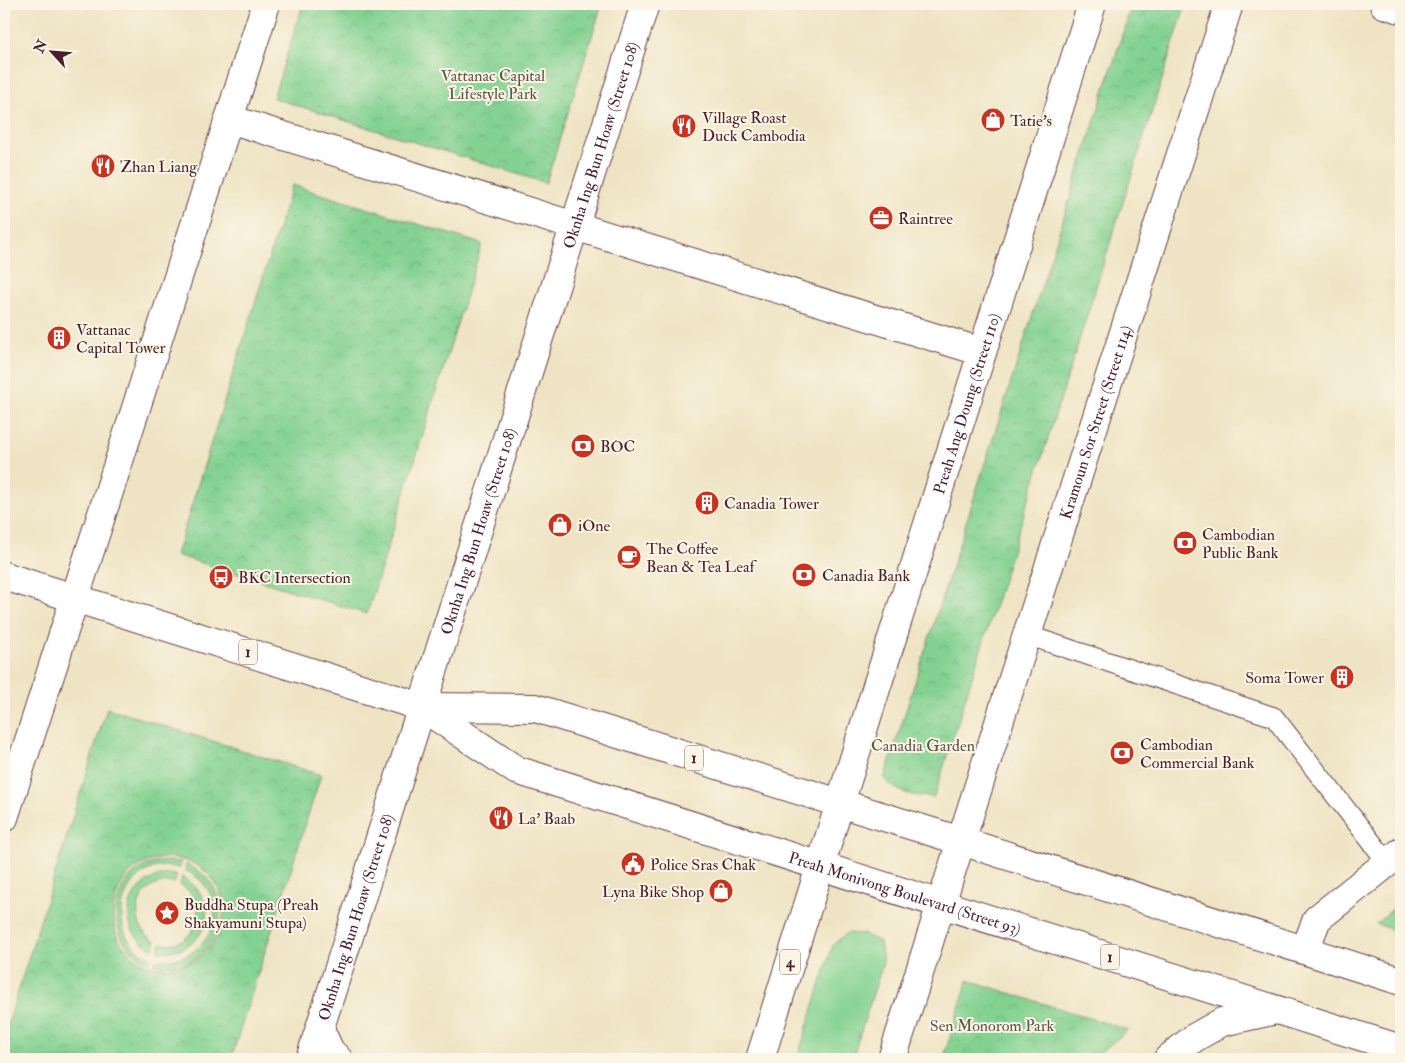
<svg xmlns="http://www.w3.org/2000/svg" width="1405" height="1063" viewBox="0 0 1405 1063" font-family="'IM FELL Double Pica',serif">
<defs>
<pattern id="park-crowns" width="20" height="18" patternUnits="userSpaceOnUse" patternTransform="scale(1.25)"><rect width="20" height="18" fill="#83d292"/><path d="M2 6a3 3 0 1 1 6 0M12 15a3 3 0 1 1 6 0" fill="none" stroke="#73b47e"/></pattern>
</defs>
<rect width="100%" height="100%" fill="#fcf5e5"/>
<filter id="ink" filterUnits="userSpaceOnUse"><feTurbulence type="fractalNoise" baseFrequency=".02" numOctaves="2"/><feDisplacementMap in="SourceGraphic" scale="10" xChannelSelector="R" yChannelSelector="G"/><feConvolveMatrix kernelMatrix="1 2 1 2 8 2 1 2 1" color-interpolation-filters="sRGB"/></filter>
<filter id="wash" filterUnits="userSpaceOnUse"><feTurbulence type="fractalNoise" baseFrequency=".0096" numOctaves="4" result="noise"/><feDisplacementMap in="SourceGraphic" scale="20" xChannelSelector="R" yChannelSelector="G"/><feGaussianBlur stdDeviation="1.12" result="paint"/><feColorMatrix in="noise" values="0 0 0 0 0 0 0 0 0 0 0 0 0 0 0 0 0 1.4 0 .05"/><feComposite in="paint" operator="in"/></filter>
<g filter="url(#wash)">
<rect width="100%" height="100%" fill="#eee4c4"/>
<path fill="#83d292" stroke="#66785e" d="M168,861L181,862L180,868C171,866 162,865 153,868C119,880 110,930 140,952C143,954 147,955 151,957L149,962C140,957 131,952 125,943C107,915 118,873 153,863C158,862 163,861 168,861Z
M186,864C196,869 205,874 211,883C230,911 217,952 185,963C175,966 164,965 154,964L156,959C214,967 238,895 185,870Z
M168,874L177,875L174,883C138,877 123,925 156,941L153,949C113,929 125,881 168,874Z
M182,877C225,900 207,957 158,951L161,943C197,950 213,901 180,885Z
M1401,901V932L1376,924Z
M847,933L863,934L880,942L883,963L852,1059H797L833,945Z"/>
<path fill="url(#park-crowns)" stroke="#66785e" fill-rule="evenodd" d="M303,4H602L546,183L273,98Z
M1132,4H1186L934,797C912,796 901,795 884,779Z
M292,185L482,244L367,614L176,555Z
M107,708L321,775L231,1059H23L4,1053V1036ZM168,857C179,859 191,861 201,868C248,902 215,975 158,967C145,965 131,957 123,946C106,922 112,885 136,868C146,861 157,859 168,857Z
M968,980L1128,1030L1092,1059H943Z"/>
</g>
<g filter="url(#ink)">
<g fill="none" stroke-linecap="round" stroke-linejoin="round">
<defs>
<path id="lane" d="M1027,635L1274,717L1388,863"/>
<path id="street" d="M1384,4L1401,9
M229,119L982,352
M1305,950L1317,919L1401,852
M320,1029L330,1051L338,1059"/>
<g id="secondary">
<path d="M4,818L266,4"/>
<path id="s1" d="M310,1059L645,4"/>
</g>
<g id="primary">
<path id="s2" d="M840,803L1092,4"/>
<path id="s3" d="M961,841L1229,4"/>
</g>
<g id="highway">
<path id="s4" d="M4,576L422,707L516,770L1401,1049"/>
<path d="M422,707L535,708L961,841L1401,981"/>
<path d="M760,1059L840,803"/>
<path d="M892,1059L961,841"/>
<path d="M1168,1059L1194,1038L1222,1022L1276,1010"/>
</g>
</defs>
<use href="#lane" stroke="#633d42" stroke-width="21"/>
<use href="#street" stroke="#633d42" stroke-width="30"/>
<use href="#secondary" stroke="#633d42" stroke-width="30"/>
<use href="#primary" stroke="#633d42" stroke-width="30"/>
<use href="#highway" stroke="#633d42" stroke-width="30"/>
<use href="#lane" stroke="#fff" stroke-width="19"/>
<use href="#street" stroke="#fff" stroke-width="28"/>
<use href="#secondary" stroke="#fff" stroke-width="28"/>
<use href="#primary" stroke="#fff" stroke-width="28"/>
<use href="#highway" stroke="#fff" stroke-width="28"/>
</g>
</g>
<defs>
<symbol id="shop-disc" viewBox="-11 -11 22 22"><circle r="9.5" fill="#c8321e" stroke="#fcf5e5"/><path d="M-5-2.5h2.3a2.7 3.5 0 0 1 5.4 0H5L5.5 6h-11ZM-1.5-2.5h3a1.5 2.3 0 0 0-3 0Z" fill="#fff"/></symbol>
<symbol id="restaurant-disc" viewBox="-11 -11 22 22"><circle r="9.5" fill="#c8321e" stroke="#fcf5e5"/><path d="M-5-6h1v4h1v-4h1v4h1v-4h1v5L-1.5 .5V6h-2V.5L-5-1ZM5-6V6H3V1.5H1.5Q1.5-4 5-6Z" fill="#fff"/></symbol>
<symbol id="office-disc" viewBox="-11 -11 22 22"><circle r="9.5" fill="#c8321e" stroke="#fcf5e5"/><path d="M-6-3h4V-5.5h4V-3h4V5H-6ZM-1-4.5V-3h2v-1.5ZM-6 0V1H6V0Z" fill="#fff"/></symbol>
<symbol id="building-disc" viewBox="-11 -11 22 22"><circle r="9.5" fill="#c8321e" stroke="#fcf5e5"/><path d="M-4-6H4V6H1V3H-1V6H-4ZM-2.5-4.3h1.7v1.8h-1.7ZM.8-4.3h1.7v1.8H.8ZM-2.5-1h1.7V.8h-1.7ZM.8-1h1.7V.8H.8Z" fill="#fff"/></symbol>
<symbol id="bank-disc" viewBox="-11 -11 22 22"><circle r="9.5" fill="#c8321e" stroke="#fcf5e5"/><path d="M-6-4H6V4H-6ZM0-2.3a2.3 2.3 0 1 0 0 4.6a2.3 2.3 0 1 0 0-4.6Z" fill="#fff"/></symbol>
<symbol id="cafe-disc" viewBox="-11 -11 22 22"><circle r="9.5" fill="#c8321e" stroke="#fcf5e5"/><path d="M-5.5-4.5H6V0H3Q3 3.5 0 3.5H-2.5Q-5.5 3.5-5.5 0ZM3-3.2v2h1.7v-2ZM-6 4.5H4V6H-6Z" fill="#fff"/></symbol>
<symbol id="bus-disc" viewBox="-11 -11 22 22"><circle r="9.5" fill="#c8321e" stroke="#fcf5e5"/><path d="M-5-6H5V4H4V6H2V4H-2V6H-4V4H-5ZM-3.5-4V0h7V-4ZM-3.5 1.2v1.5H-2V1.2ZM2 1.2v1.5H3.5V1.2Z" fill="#fff"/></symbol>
<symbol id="civic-disc" viewBox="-11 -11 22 22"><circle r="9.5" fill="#c8321e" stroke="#fcf5e5"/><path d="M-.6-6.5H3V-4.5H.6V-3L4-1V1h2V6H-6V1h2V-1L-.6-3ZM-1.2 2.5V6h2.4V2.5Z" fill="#fff"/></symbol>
<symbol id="sight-disc" viewBox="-11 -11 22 22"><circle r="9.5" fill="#c8321e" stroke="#fcf5e5"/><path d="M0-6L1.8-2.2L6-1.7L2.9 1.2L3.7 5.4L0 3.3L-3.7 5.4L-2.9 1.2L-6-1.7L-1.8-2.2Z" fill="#fff"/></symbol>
</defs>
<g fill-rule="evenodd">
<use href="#shop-disc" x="979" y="106" width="28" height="28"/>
<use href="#restaurant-disc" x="670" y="112" width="28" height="28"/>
<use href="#restaurant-disc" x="89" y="152" width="28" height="28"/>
<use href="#office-disc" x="867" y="204" width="28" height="28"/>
<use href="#building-disc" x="45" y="324" width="28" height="28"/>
<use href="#bank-disc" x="569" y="432" width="28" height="28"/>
<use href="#building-disc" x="693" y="489" width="28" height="28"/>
<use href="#shop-disc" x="546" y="511" width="28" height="28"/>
<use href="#bank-disc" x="1171" y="529" width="28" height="28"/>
<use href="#cafe-disc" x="615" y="543" width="28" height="28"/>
<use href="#bank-disc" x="790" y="561" width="28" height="28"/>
<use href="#bus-disc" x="207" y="563" width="28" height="28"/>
<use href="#building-disc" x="1328" y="663" width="28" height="28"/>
<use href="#bank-disc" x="1108" y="739" width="28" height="28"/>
<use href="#restaurant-disc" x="487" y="804" width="28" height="28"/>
<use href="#civic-disc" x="619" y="850" width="28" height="28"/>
<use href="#shop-disc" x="707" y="877" width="28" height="28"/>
<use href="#sight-disc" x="153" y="899" width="28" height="28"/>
</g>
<g text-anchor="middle" stroke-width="4" stroke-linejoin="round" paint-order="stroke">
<g fill="#fcf5e5" stroke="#7f5f63" stroke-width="1">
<rect x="239" y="639.5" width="18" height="25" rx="4"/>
<rect x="685" y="745.5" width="18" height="25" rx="4"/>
<rect x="1101" y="944.5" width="18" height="25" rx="4"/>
<rect x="780" y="949.5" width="20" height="25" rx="4"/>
</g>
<g font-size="15" font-weight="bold" fill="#4a1f2b">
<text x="248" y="657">1</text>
<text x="694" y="763">1</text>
<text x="1110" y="962">1</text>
<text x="790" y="967">4</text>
</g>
<g font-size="16" fill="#5b554a" stroke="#fcf5e5">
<text x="493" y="81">Vattanac Capital<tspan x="493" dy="18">Lifestyle Park</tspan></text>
<text x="923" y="751">Canadia Garden</text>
<text x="992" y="1031">Sen Monorom Park</text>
</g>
<g font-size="16" fill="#4a1f2b" stroke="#fcf5e5" text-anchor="start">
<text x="702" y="123">Village Roast<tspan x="702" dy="18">Duck Cambodia</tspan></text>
<text x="1010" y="126">Tatie's</text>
<text x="120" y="172">Zhan Liang</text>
<text x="898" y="224">Raintree</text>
<text x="76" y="335">Vattanac<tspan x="76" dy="18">Capital Tower</tspan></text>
<text x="600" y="452">BOC</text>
<text x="724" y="509">Canadia Tower</text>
<text x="578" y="531">iOne</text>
<text x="1202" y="540">Cambodian<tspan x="1202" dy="18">Public Bank</tspan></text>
<text x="646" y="554">The Coffee<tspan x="646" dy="18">Bean &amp; Tea Leaf</tspan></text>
<text x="822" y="581">Canadia Bank</text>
<text x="238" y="583">BKC Intersection</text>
<text x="1324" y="683" text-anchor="end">Soma Tower</text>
<text x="1140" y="750">Cambodian<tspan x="1140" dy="18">Commercial Bank</tspan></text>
<text x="518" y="824">La' Baab</text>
<text x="650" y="870">Police Sras Chak</text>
<text x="704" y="897" text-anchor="end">Lyna Bike Shop</text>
<text x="184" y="910">Buddha Stupa (Preah<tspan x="184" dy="18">Shakyamuni Stupa)</tspan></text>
</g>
<g font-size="16" fill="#4a1f2b" stroke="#fcf5e5">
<text dy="6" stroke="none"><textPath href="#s1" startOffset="959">Oknha Ing Bun Hoaw (Street 108)</textPath></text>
<text dy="6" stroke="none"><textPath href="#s2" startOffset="419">Preah Ang Doung (Street 110)</textPath></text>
<text dy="6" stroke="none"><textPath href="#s3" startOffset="440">Kramoun Sor Street (Street 114)</textPath></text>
<text dy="6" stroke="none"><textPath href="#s1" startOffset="554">Oknha Ing Bun Hoaw (Street 108)</textPath></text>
<text dy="6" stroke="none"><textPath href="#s4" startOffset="959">Preah Monivong Boulevard (Street 93)</textPath></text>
<text dy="6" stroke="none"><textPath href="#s1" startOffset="149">Oknha Ing Bun Hoaw (Street 108)</textPath></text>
</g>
</g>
<rect width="1405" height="1063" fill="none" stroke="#fcf5e5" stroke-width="20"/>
<g transform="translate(52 52) rotate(296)" stroke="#fcf5e5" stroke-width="4" paint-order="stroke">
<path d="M0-4L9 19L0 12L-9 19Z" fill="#4a1f2b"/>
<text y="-8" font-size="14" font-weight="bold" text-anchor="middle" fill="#4a1f2b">N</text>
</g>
</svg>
